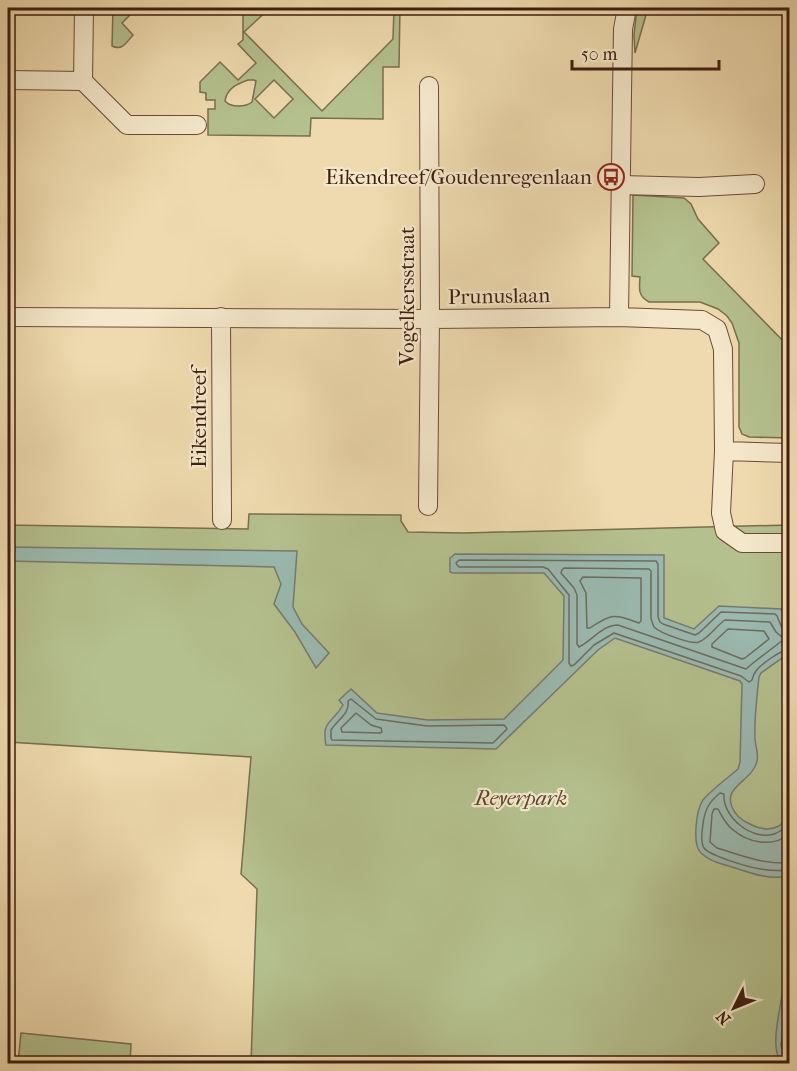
<svg xmlns="http://www.w3.org/2000/svg" width="797" height="1071" viewBox="0 0 797 1071" font-family="'IM FELL French Canon',serif">
<rect width="100%" height="100%" fill="#eedaae"/>
<filter id="stains"><feTurbulence type="fractalNoise" baseFrequency=".00333" numOctaves="4"/><feColorMatrix values="0 0 0 0 .2 0 0 0 0 .09 0 0 0 0 .02 0 0 0 .5 -.17"/></filter>
<radialGradient id="worn" r=".72"><stop offset=".6" stop-color="#630" stop-opacity="0"/><stop offset="1" stop-color="#630" stop-opacity=".3"/></radialGradient>
<path fill="#b4c08e" stroke="#7a6e4e" stroke-width="1.5" fill-rule="evenodd" d="M113,8H137L122,23L133,35C126,43 122,51 112,46Z
M243,8H270L244,32L322,111L393,39L394,8H400L399,67H383V119L311,118L310,136L208,135V109H215V100H206V93L200,92V82L220,62L238,80L256,63L238,44L243,40ZM248,80H254L256,81L252,102C246,107 231,108 225,101C227,88 237,84 248,80ZM274,80L293,99L274,118L255,99Z
M637,8H648L635,53L634,35Z
M633,195L684,198L691,204L698,219L719,243L703,259L789,347V438L749,437L742,434L739,427V343L732,323L727,316L718,309L700,302H649C638,296 639,289 640,277L632,276Z
M249,514L401,515V521L408,532L464,533L789,525V1063H251L257,889L241,874L251,757L8,742V525L248,529Z
M21,1033L131,1044L130,1063H18Z"/>
<path fill="#9bbab1" stroke="#767b70" stroke-width="1.5" d="M8,547L297,551L293,607L302,624L329,653L316,668L295,632L274,604L281,584L274,567L8,561Z
M455,554L664,555V618L694,629L719,606L781,609L789,631V653L761,673L759,677C757,697 754,718 755,738C755,746 759,753 757,761C753,781 723,786 732,807C735,814 741,820 748,823C757,828 768,832 779,826C783,823 785,819 789,817V876C771,880 753,874 735,868C723,864 710,862 701,853C692,845 696,810 703,800C709,792 730,776 738,769L740,762L742,684L740,681L615,638L598,650L496,749L326,745C321,720 333,723 343,705L339,700L351,689L377,713L428,720L504,719L563,660L564,596L544,573H453L450,572V558Z
M789,989V1063H782C769,1048 780,1013 782,994Z"/>
<g fill="none" stroke-linecap="round" stroke-linejoin="round">
<path stroke="#6d6c60" stroke-width="1.5" d="M564,568L649,569L651,571V618C652,622 652,623 654,627C660,633 692,645 699,642C709,638 716,626 725,620L770,622L776,632L783,638V640L753,663L746,669L618,625C602,625 592,641 579,647L577,644V595L574,588L561,573L562,570Z
M583,577L641,578V621L639,623C614,614 612,613 590,628H587L586,593L580,581Z
M728,629L764,631L769,639L745,658L742,659L712,647V644Z
M790,631L782,628L777,616L775,614L721,612L699,633L695,635L663,624L660,622L658,617V564L656,561L459,560L456,563L457,565L459,567H543L548,569L569,595V663L571,666L574,665L594,645L614,633L741,676L749,682L752,680C753,676 753,675 756,671C761,664 781,650 790,649
M351,699L376,719L427,726L504,725L506,727L507,729L493,743L332,740L331,738V730C337,720 350,714 348,701Z
M356,713L371,725L381,728L382,732L380,733L342,732L341,728Z
M790,824C785,828 780,832 774,834C752,841 722,817 724,794L720,793C709,802 705,809 703,824C702,831 700,842 704,848C710,856 751,868 761,869C771,871 780,871 790,870
M790,834C772,848 748,843 732,829C725,823 722,816 718,809H714L712,814L710,842L717,848C743,856 762,864 790,863
M786,1064L781,1045L788,998L790,996"/>
<defs>
<path id="street" d="M8,80L83,81L127,125H197
M83,81L84,8
M621,185L699,187L755,184
M8,317L430,319L619,317L702,320L717,329L723,349L724,451L721,513L725,531L742,543H790
M221,317L222,520
M619,317L622,94L623,29L627,8
M724,451L790,453
M428,506L430,319L429,86"/>
</defs>
<use href="#street" stroke="#6b4c37" stroke-width="20"/>
<use href="#street" stroke="#f4e7ca" stroke-width="18"/>
</g>
<defs>
<symbol id="bus-ring" viewBox="-11 -11 22 22"><circle r="9.5" fill="#f4e7ca" stroke="#8f2418" stroke-width="1.5"/><path d="M-5-6H5V4H4V6H2V4H-2V6H-4V4H-5ZM-3.5-4V0h7V-4ZM-3.5 1.2v1.5H-2V1.2ZM2 1.2v1.5H3.5V1.2Z" fill="#8f2418"/></symbol>
</defs>
<g fill-rule="evenodd">
<use href="#bus-ring" x="596" y="162" width="30" height="30"/>
</g>
<g text-anchor="middle" stroke-width="4.5" stroke-linejoin="round" paint-order="stroke">
<g font-size="21" fill="#3f1d0f" stroke="#f4e7ca" text-anchor="end">
<text x="592" y="184">Eikendreef/Goudenregenlaan</text>
</g>
<g font-size="21" fill="#3f1d0f" stroke="#f4e7ca">
<text transform="translate(407 296) rotate(-90)" y="7">Vogelkersstraat</text>
<text transform="translate(499 296) rotate(-1)" y="7">Prunuslaan</text>
<text transform="translate(199 418) rotate(-90)" y="7">Eikendreef</text>
</g>
<g font-size="21" font-style="italic" fill="#5c462f" stroke="#f4e7ca">
<text x="521" y="805">Reyerpark</text>
</g>
</g>
<rect width="797" height="1071" fill="none" stroke="#eedaae" stroke-width="30"/>
<rect x="9" y="9" width="779" height="1053" fill="none" stroke="#3f1d0f" stroke-width="3"/>
<rect x="15" y="15" width="767" height="1041" fill="none" stroke="#3f1d0f" stroke-width="1.5"/>
<g transform="translate(734 1008) rotate(227)" stroke="#f4e7ca" stroke-width="4.5" paint-order="stroke">
<path d="M0-4.5L10 22L0 15L-10 22Z" fill="#3f1d0f"/>
<text y="-9" font-size="16" font-weight="bold" text-anchor="middle" fill="#3f1d0f">N</text>
</g>
<path d="M572 60v9h147v-9" fill="none" stroke="#3f1d0f" stroke-width="3"/>
<text x="581" y="60" font-size="18" fill="#3f1d0f" stroke="#f4e7ca" stroke-width="4.5" paint-order="stroke">50 m</text>
<rect width="100%" height="100%" filter="url(#stains)"/>
<rect width="100%" height="100%" fill="url(#worn)"/>
</svg>
